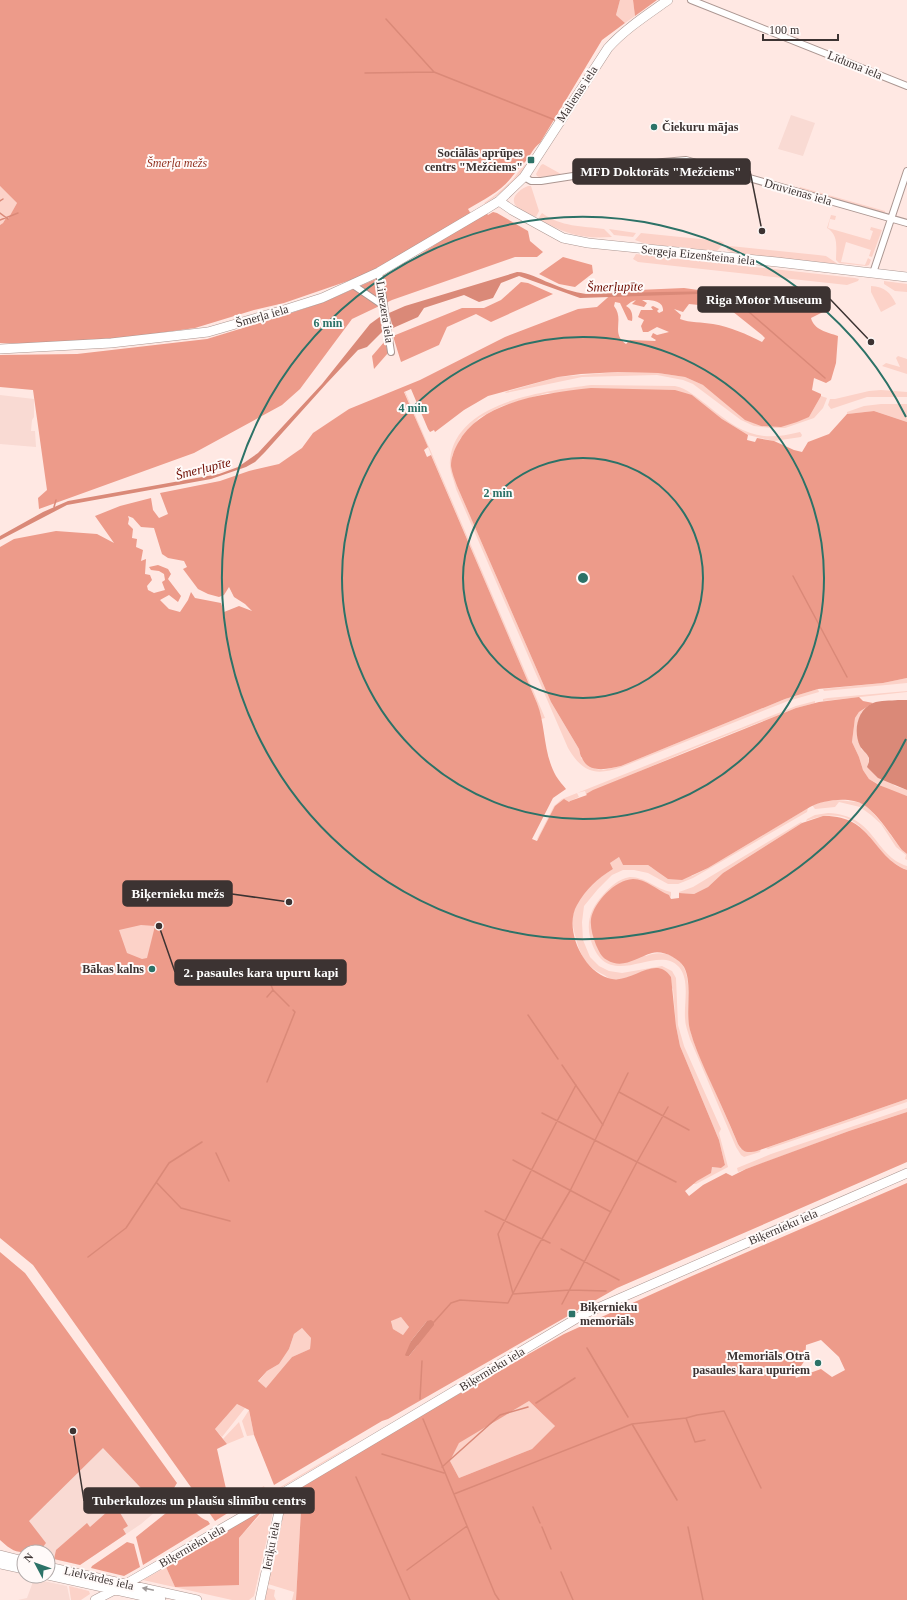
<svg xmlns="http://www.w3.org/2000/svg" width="907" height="1600" viewBox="0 0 907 1600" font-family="'Times New Roman',serif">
<rect width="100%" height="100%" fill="#ffe8e3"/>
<path fill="#f9dad3" d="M791,115L815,123L803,156L778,149Z
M0,395L34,399V417L32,420L31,431H35L36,447L0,444Z
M0,1421L102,1443L158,1507L155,1512L141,1524L80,1565L48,1558V1552H26Z
M34,1579L67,1586L70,1600H18L27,1598Z"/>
<path fill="#fcd2c8" d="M620,0H633L635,16L625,23L616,15Z
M528,163L529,164C518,181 502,193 485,204L484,203C493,197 502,190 510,182C517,176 519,168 528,163Z
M543,164L561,174L562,176L539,177L537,176L536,174L541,165Z
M0,186L17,203L8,219L6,218L3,223L0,225Z
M528,186H531L539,211L536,217C530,214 523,212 518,208C507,199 520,189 528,186Z
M800,187L885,211V212L883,214L799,190Z
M542,213C561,227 582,226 604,229L612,237C580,239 566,234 538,219Z
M831,215L836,216L835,220L830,219L828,228L870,240L873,231L870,230L871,227L882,230L872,257L869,256L871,250L846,242L841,262L865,265L868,258L871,260L869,265L866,266L839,263L836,260C836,248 839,235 827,228Z
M609,229L636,233L633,237L614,235Z
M641,233L720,241L724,243L717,251L646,244L635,240Z
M730,246L818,255L826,256L838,264L733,253L727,250V248Z
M636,254L855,278L859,279L858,281L847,285L638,262L633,259Z
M884,281L907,284V292L895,291L884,284Z
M871,286C885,287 890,292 896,304L881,312L871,292Z
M898,356L907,359V374L882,366L886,363L900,367L896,358Z
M618,372L658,373L685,377L703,385L809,417L821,396L827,398L823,408L814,418L785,428H771L754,426L741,420L693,384L683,380L657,375L582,377L506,393L505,392L558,377Z
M591,385L675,386C688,389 696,397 707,405C740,432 757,443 800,432L802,435L801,437L774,441L748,435L722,419L692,395L547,393L502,406L479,418L460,439L452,456L457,486L551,702L579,749L581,758L596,769L603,770L621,766L785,699L818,689L819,692L788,701L622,767C595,776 583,773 568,748L456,489C454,479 449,471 450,460C456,401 546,391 591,385Z
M881,390L907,392V397H867L831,409L828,405L830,399H835L869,391Z
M404,391H405L545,718L541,719L537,703Z
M881,404H907V422L874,411L847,414V412L864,406Z
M907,678V683L824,691L823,689L883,683Z
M907,691V692L823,701V699L828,698Z
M815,701V703L796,708L697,747L586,794L585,791L577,793L579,797L570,801L569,802H567L536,841L554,806L562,799L796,706Z
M873,703L861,713V749C866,753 869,755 869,762L895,786L907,790V796L889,790L869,779L863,770L859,757L852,742L855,718L859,712Z
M836,800C844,801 854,801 861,803C873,808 893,839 902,850L907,854V860L905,859L906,855L896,847L881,824L871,815L860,807L839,802L835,807L815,809L812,805L825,801Z
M808,808L807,812L693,878L678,884H668L648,873L634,870H623L612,875L598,889L584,906L582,922L583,940L590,957L599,966L609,971L622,973L662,966L672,971L676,978L678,1025L684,1046L721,1129L719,1133L728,1167L696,1184H692L712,1167L721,1168L725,1165L719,1140L680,1046L676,1026L673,989L650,969C639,973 624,982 612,979C609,979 606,976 604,975C585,966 580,955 575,935C573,928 572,921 573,914C578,894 596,879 613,869L610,863L619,857L623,865L638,864L648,865L652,868L692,876L708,868Z
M828,813C876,815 873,855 907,866V870C866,854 868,798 806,821L807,819L815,815Z
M801,822L802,823L723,873L708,887L694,894L679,893V892L693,887Z
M630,877C646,877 656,889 671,892V897L637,880H627L598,905L591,920L592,932L646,956C659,950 676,954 683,966C693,983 685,1010 690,1029C694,1045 701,1060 708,1075C718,1098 728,1121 738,1144L741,1149L757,1151L761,1149L760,1152L744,1157L741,1155L736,1147L690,1039C688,1032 685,1025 685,1018C684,1002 690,980 679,967C656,941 606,997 590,937C586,920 592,907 603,895C611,886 618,879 630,877Z
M101,889L157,911L154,961L129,966Z
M907,1099V1102L768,1149L766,1148Z
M907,1108V1112L849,1131L738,1172L737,1168L771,1154Z
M401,1317L409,1327L403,1335L393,1329L391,1320Z
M302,1328L311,1338L310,1349L292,1357L267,1389L258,1382L267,1371L279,1364L289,1349L294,1334Z
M529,1401L555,1426L532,1449L459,1478L450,1461L459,1442Z
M237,1404L245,1408L222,1437L215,1429Z
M249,1410L254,1435L247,1436L242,1421Z
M239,1422L244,1437L227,1444L223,1439Z
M346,1448L345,1450L274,1492H272Z
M264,1486L266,1492L237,1510L236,1502Z
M286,1500L301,1510L296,1600H292L294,1592L268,1584Z
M268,1506L271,1507L273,1512L254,1596L249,1600H232L143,1580L166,1567L175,1587L239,1584V1538Z
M69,1586L89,1591L90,1594L81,1600H71Z
M267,1588L275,1590L274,1596L276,1600H265Z"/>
<path fill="#ed9b8a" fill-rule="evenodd" d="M0,0H620L616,15L625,23L602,40L540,143C532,149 530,157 525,162C519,167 516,172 511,178C500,192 483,200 468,209L471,214L377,271L284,303L254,310L195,328L130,337L28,344L0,343V225L3,223L6,218L8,219L17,203L0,186Z
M633,0H657L635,16Z
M486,212L488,215L493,212L497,213L528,231L530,241L543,252L537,257H515L392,300L352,319L300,389L282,405L194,453L39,509L38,498L47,490L33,390L0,387V355L77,354L207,339L282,316L324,302L394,271Z
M563,257L592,265L593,273L575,287L559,284L539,274Z
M521,282L528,283L553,294L491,322L476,314L447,327L439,345L401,362L393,336L462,308H484L501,300Z
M684,288L804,305L817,306L823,312L811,318C814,330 827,332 838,336L836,363L831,380L826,383L814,378L812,390L821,394V396L809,417L797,422L781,427L761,426L745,420L703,385L685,377L658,373L618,372L581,374L558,377L488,396L464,410L435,432L434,430L430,432L428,429L411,389L404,392L428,447L424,450L427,457L431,455L537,703C546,726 543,753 556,776C559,781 563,785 566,789L553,798L532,839L537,841L555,806L564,799L569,802L570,801L587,795L586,794L593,790L796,708L819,702L859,697L863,701L873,703L859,712L855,718L852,742L859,757L863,770L869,779L879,785L907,796V854L902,850C892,837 878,814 864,805C850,796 823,800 810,807L708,868L682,880L668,879L648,865H623L619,857L610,863L613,869C597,879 586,889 577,905C563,929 584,974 612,979C632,983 656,954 671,977L676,1026L680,1046L719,1140L725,1165L721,1168L712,1167L711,1173L697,1181L685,1191L689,1196L703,1185L726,1173L732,1176L746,1169L849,1131L907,1112V1162L617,1288L388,1419L382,1421L274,1485L254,1435L249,1410L237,1404L215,1429L227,1444L217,1449L231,1511L215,1521L33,1265L0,1238V547L14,539L56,531L97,534L114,543L95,516L120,506L151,498L153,510L159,518L168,514L160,493L220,481L249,471L279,464L302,448L313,433L349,409L420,380L505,337L578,309L597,307L615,291ZM636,300L632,304L644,307L647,303L642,300C650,300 664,300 663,311L659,313L657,311L659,309L653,306L651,307L653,310H641L638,317L644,320L641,326L643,332H648L657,327L669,332L657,335L653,333L651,337L656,340L655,341L630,340L626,344C610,333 625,320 614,306L615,302L620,303L628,320L632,321C633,315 632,309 626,306L631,302ZM715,301L732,311L762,335L765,338L762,342C746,334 731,327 713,324C702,322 690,323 680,319L681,315L674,309L683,312L689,304L699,305L705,310ZM128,516L133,518L141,527L154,528L162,554L168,558L184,561L187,567L183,569L198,589L208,594L219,597L224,595L229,587L234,597L245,604L252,611L239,606L224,612L221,603L195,598L191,592L188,600L180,612L169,609L160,600L169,595L178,602L181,596L168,579L171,574L168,569L158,565L149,567L151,570L159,571L164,574L165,580L162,582L165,590L154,593L148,590L147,586L152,580L150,575L145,574L146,559L141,561L143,550L136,547L137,539L132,538L133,529L128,524L129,519ZM141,925L155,926L147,958L142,959L127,953L119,930ZM401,1317L409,1327L403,1335L393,1329L391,1321ZM427,1321L417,1346L409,1356L411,1341ZM302,1328L311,1338L310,1349L292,1357L266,1388L258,1381L267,1371L279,1364L289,1349L294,1334Z
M385,341L388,353L374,369L372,356Z
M591,388L675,390L692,395L722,419L748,435L747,440L755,442L757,438L774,441L794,450L802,452L808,442L829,434L847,414L874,411L907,422V678L883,683L818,689L785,699L621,766C608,769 589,774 582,758C580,756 580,752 579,749L551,702L457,486C455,480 452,473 451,466C451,458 454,450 458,443C481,400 547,393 591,388Z
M823,816C873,815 871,856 907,870V1099L757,1151C748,1153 743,1153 738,1144C728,1120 717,1096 706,1072C700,1058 694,1045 690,1030C685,1011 693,984 684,967C678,958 663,950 652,953C637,957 623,970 607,960C601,957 599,951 596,945C593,937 590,928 591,919C594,902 615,880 633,879C646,879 657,890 669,895L671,899L679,898V893L694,894L708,887L723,873L802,823Z
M907,1183V1600H296L301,1510L286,1500L290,1494L376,1441L564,1334L692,1276ZM821,1340L839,1357L845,1370L832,1377L821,1369L796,1378L795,1375L805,1360L806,1345ZM529,1401L555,1426L532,1449L459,1478L450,1461L459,1443Z
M0,1252L25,1273L177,1483L174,1488L158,1506L103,1448L29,1521L46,1543L39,1552C19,1552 16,1555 0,1540Z
M182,1489C186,1493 185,1496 187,1501C191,1508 200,1519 208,1521L210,1524L143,1565L136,1537L166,1513L164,1510Z
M113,1501L128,1526L123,1529L126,1534L80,1565L54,1559L56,1550L87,1523L90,1527L108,1511L105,1507Z
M264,1509L239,1538V1585L175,1587L166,1567Z
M127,1542L134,1544L140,1567L124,1576L91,1568L92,1566Z"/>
<path fill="#da8978" d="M517,272C528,272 539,279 550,283C561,288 573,292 586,294L660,292L726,291L764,293L785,292L825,298L824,301L792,295L729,293L580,298L519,276L501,283L493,298L479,302L464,295L424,308L418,317L393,328L389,313L405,306Z
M381,316L383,331L367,347L358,350L327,383L265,452L255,462L246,467L211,479L67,505L0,540V536L43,512L68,501L219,474L238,467L258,453L322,384L370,324Z
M898,700H907V790L878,778L867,767L869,762V758C867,753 862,750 860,746C853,731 857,710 873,703C880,700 891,701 898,700Z
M431,1320L434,1322V1325L409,1356H406L405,1355L411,1341L427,1321Z"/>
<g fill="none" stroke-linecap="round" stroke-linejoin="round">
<path stroke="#da8978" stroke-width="1.5" d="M386,19L434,72L555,120
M365,73L434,72
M0,201L3,199
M0,213L8,219
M0,220L18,213
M727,293L825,378
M54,507L56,500
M793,576L847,677
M269,980L273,990L289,1006
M267,997L273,990
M528,1015L558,1059
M562,1065L603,1125
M267,1082L295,1012L293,1010
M576,1085L498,1234L513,1294L570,1290L606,1291
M619,1092L689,1130
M542,1113L676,1182
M216,1153L229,1181
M513,1160L611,1212
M157,1183L181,1208L230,1221
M485,1211L550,1243
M561,1249L619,1280
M88,1257L126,1228L169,1163L202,1142
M562,1304L637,1162L668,1107
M434,1322L451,1303L460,1300L508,1303L536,1249L570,1191L628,1073
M587,1348L628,1417
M420,1399L422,1361
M536,1403L575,1378
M423,1419L495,1594L499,1600
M632,1424L677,1500
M705,1440L695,1442L686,1418L697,1415L724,1411L761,1488
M382,1454L444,1473
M442,1467L500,1415L528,1407
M356,1477L410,1600
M454,1494L632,1424L686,1418
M533,1507L540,1523
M542,1527L551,1549
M688,1527L703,1600
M407,1570L467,1526
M561,1572L573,1600"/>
<defs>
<path id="street" d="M691,0L907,86
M524,177L531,181H541L663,162L686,160L907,223
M379,272L391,352
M873,273L907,171
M353,285L384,306"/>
<path id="secondary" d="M499,201L512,210L563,238L588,243L777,262L907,277
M0,349L111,343L208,332L284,310L322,298L379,272L486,209L499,201L524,177L608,48C625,29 647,15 668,0
M0,1555L24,1561
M0,1564L24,1569
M48,1567L197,1600
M48,1575L161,1600
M95,1600L126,1584L273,1499L584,1314L907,1173
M260,1600L283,1493"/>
</defs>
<use href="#street" stroke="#ac9792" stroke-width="8"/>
<use href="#secondary" stroke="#ac9792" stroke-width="10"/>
<use href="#street" stroke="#fff" stroke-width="6"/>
<use href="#secondary" stroke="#fff" stroke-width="9"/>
</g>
<defs><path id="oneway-solid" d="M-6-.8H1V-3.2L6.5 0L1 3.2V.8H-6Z"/></defs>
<use fill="#9e9998" href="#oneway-solid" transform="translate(148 1589) rotate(-168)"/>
<g fill="none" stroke="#2c7267" stroke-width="2">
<circle cx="583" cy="578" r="120"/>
<circle cx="583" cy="578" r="241"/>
<path d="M906 739A361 361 0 1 1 906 417"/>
</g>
<g fill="#2c7267" stroke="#fffaf9" stroke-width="1.5">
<circle cx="654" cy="127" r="4"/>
<rect x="527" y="156" width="8" height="8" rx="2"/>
<circle cx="152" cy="969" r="4"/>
<rect x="568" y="1310" width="8" height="8" rx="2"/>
<circle cx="818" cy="1363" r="4"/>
</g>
<g text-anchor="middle" stroke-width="4" stroke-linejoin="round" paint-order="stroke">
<g font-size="12" fill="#3c3332" stroke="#fffaf9">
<text transform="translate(855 65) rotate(22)" y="4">Līduma iela</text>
<text transform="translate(577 94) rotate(-57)" y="4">Malienas iela</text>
<text transform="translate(798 192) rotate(16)" y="4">Druvienas iela</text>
<text transform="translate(698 255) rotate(6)" y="4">Sergeja Eizenšteina iela</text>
<text transform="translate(385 312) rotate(81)" y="4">Linezera iela</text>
<text transform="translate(262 316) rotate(-16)" y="4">Šmerļa iela</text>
<text transform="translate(783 1227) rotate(-23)" y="4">Biķernieku iela</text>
<text transform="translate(492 1369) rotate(-31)" y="4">Biķernieku iela</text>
<text transform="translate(192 1546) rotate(-30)" y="4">Biķernieku iela</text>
<text transform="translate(271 1546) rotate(-79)" y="4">Ieriķu iela</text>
<text transform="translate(99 1578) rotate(13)" y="4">Lielvārdes iela</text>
</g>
<g font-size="12" font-weight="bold" fill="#3c3332" stroke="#fffaf9" text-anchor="end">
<text x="662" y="131" text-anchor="start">Čiekuru mājas</text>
<text x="523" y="157">Sociālās aprūpes<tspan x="523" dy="14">centrs "Mežciems"</tspan></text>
<text x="144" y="973">Bākas kalns</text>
<text x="580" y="1311" text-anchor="start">Biķernieku<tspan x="580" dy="14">memoriāls</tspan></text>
<text x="810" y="1360">Memoriāls Otrā<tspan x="810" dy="14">pasaules kara upuriem</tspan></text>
</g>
<g font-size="12" font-style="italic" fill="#923221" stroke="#fffaf9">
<text x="177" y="167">Šmerļa mežs</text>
</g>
<g font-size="13" font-style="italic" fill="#6d0b00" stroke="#fffaf9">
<text transform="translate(615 286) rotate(-1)" y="5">Šmerļupīte</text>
<text transform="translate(203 468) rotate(-14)" y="5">Šmerļupīte</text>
</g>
</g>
<circle cx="583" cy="578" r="6" fill="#2c7267" stroke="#fffaf9" stroke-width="2"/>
<g font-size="12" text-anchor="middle" font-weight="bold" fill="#2c7267" stroke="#fffaf9" stroke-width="4" stroke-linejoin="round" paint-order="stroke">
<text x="328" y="327">6 min</text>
<text x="413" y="412">4 min</text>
<text x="498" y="497">2 min</text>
</g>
<path fill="none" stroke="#3c3332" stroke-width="1.5" d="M762 231L750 171M871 342L830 299M289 902L232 894M159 926L175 972M73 1431L84 1501"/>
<g fill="#3c3332" stroke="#fffaf9" stroke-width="1.5">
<circle cx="762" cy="231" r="4"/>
<circle cx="871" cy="342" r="4"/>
<circle cx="289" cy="902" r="4"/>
<circle cx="159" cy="926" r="4"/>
<circle cx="73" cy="1431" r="4"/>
</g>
<g fill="#3c3332" stroke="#3c3332" stroke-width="1.5">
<rect x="573" y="159" width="177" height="25" rx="4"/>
<rect x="698" y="287" width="132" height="25" rx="4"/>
<rect x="123" y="881" width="109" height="25" rx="4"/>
<rect x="175" y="960" width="171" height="25" rx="4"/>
<rect x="84" y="1488" width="230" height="25" rx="4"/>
</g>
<g font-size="13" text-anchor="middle" font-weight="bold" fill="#fff">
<text x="661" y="176">MFD Doktorāts "Mežciems"</text>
<text x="764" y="304">Riga Motor Museum</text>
<text x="178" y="898">Biķernieku mežs</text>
<text x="261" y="977">2. pasaules kara upuru kapi</text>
<text x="199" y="1505">Tuberkulozes un plaušu slimību centrs</text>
</g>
<g transform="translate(36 1564) rotate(311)"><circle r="19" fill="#fffaf9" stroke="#b1aaa9"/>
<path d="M0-3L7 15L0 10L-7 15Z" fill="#2c7267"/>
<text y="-6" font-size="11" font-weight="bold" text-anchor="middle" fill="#3c3332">N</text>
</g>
<path d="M763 34v6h75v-6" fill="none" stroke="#3c3332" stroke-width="2"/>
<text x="769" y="34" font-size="12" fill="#3c3332" stroke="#fffaf9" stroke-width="3" paint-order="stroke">100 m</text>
</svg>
